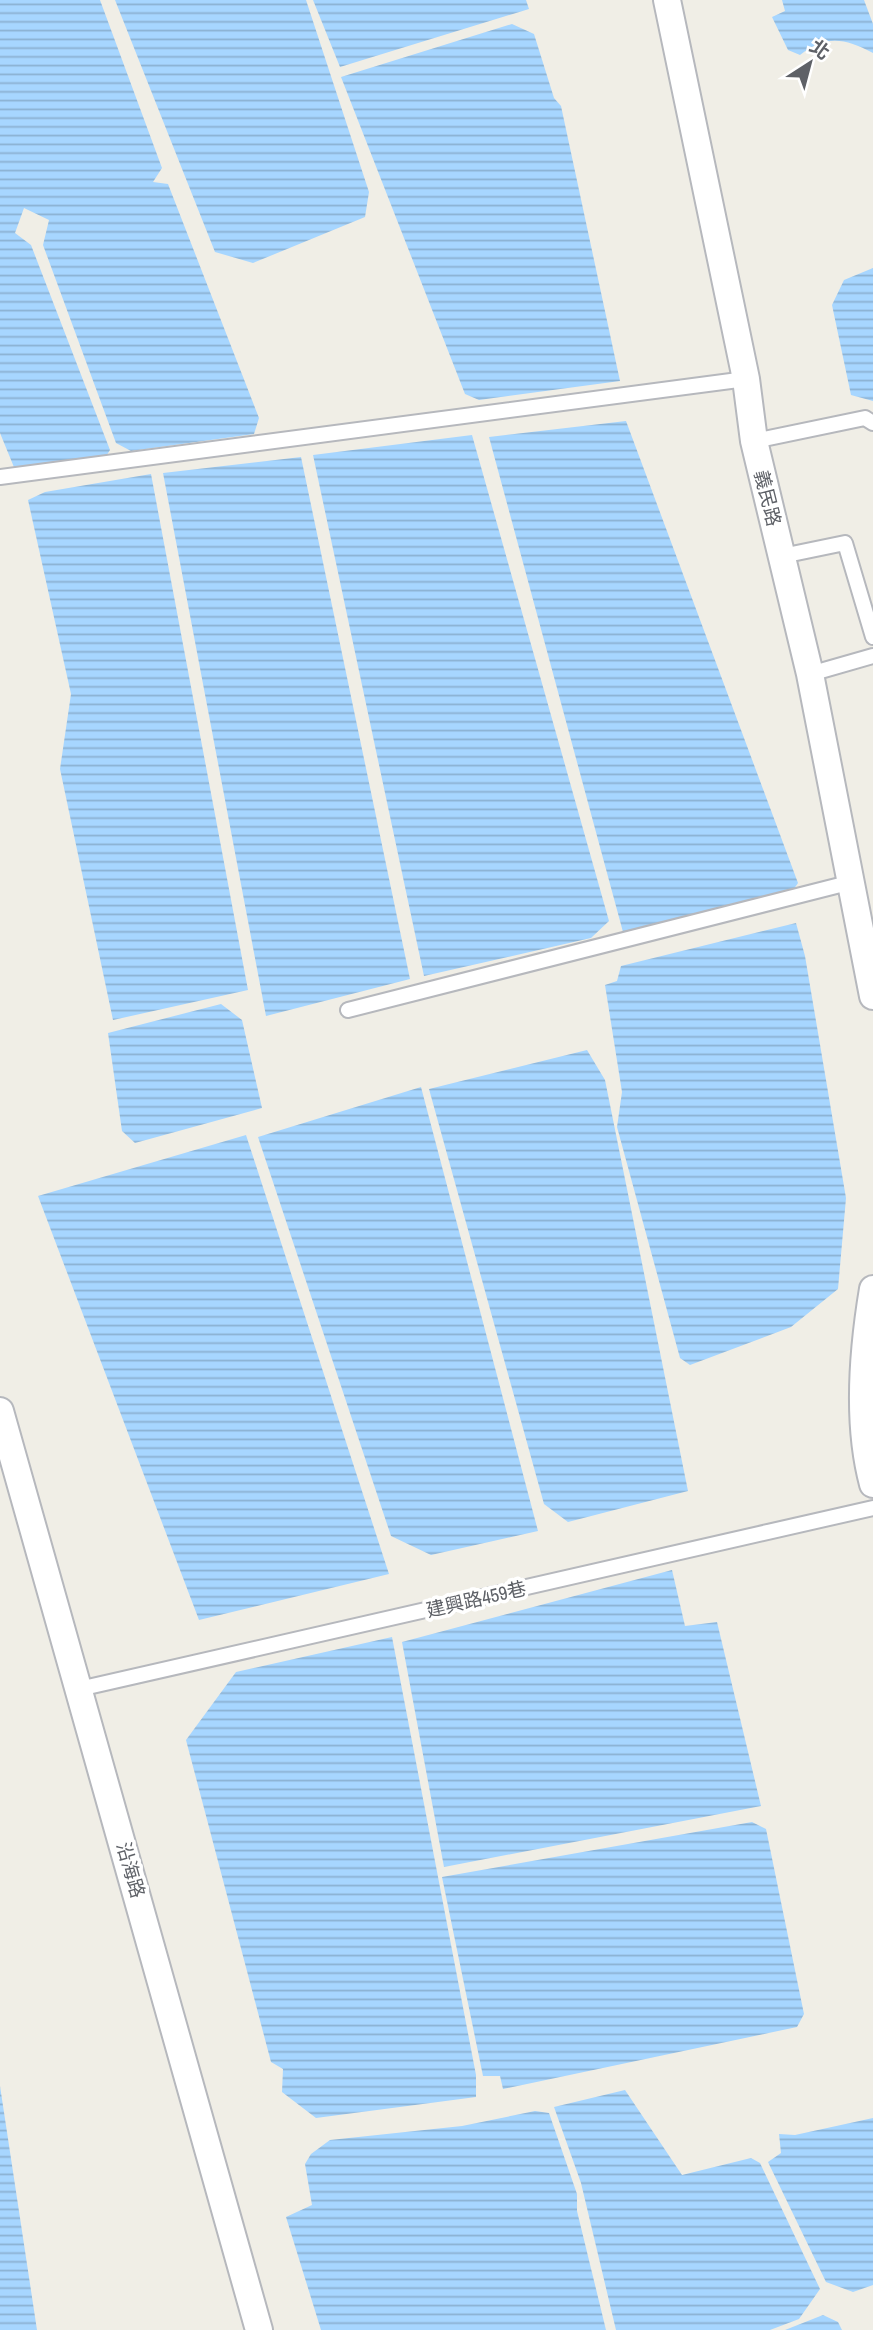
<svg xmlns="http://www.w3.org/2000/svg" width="873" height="2330" viewBox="0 0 873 2330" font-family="'Archivo Narrow','Noto Sans TC',sans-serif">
<defs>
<pattern id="water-rules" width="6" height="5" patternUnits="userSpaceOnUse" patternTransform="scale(1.75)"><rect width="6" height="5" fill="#a7d6ff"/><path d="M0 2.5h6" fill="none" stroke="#8bb1d2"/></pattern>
</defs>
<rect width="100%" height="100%" fill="#f0eee6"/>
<path fill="url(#water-rules)" d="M0,0H100L162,168L153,182L168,184L259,418L254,434L131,451L116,443L43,245L49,220L24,208L15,233L31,245L110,450L103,461L18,477L0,433Z
M115,0H306L369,192L365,217L253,263L215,252Z
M313,0H526L529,9L340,67Z
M782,0H864L873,24V53C844,38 826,35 800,55L788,50L772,17L785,11Z
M512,24L534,34L554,98L561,106L620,381L479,400L465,394L341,77Z
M873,268V401L851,395L832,305L844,280Z
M626,421L798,883L785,902L623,932L489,437Z
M472,435L609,921L591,938L424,976L313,455Z
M301,457L410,979L266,1016L163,473Z
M151,474L248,990L113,1020L60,769L71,694L28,500L45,492Z
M796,923L805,956L846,1198L838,1289L791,1327L690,1365L680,1358L617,1127L622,1092L605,985L617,981L621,966Z
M221,1004L242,1020L262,1108L135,1143L122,1131L108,1033Z
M587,1050L605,1080L688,1491L568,1522L544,1504L429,1089Z
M421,1087L538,1531L431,1555L391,1536L258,1137Z
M246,1135L389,1574L199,1620L38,1196Z
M672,1570L685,1626L717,1622L761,1806L444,1867L402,1642Z
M392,1637L476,2075V2097L316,2118L282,2092L283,2069L271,2062L186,1740L236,1672Z
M752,1822L766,1829L804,2014L797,2027L503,2089L500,2076H483L442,1877Z
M0,2086L37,2330H0Z
M625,2090L682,2175L751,2158L760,2163L820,2289L799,2319L770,2330H616L581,2183L554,2107Z
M535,2111L549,2113L577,2194V2211L606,2330H321L286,2217L312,2205L305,2164L311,2154L330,2140L462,2126Z
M873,2118V2285L853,2292L826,2282L768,2162L781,2153L779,2134L795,2135Z
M823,2315L838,2322L842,2330H785Z"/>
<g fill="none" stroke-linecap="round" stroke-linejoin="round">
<defs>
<path id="lane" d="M754,441L865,418L873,423
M0,477L746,379
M782,556L845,543L873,637
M810,674L873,656
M348,1010L852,882
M79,1689L873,1508"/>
<path id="street" d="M667,0L746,379L754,441L810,674L873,996
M873,1289C863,1349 857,1425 873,1484
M0,1411L259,2330"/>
</defs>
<use href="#lane" stroke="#b6b8bd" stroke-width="18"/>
<use href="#street" stroke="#b6b8bd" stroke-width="30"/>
<use href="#lane" stroke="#fff" stroke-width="14"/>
<use href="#street" stroke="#fff" stroke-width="26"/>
</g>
<g text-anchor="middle" stroke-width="7" stroke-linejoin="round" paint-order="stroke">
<g font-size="19" fill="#5e6167" stroke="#fff">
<text transform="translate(768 498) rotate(76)" y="7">義民路</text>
<text transform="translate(476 1599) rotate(-13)" y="7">建興路459巷</text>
<text transform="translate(131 1870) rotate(74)" y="7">沿海路</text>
</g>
</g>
<g transform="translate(810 63) rotate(36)" stroke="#ffffff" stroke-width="5" paint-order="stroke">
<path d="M0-5L12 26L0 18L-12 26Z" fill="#5e6167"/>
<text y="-10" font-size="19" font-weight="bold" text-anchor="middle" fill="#5e6167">北</text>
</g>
</svg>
